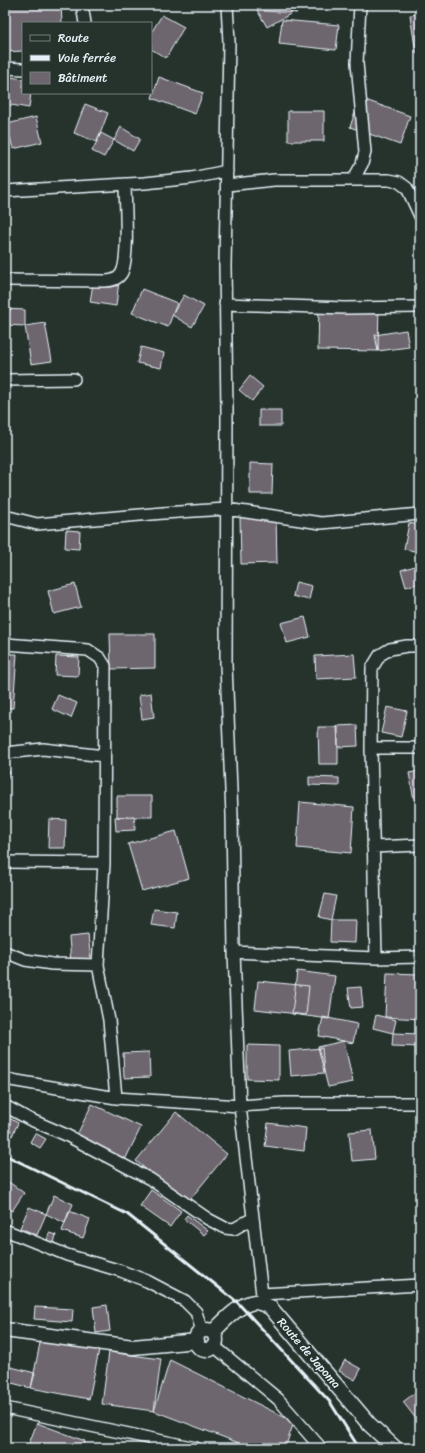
<svg xmlns="http://www.w3.org/2000/svg" width="425" height="1453" viewBox="0 0 425 1453" font-family="Sriracha,sans-serif">
<rect width="100%" height="100%" fill="#26332d"/>
<filter id="ink" filterUnits="userSpaceOnUse"><feTurbulence type="fractalNoise" baseFrequency=".025" numOctaves="2"/><feDisplacementMap in="SourceGraphic" scale="8" xChannelSelector="R" yChannelSelector="G"/><feConvolveMatrix kernelMatrix="1 2 1 2 8 2 1 2 1" color-interpolation-filters="sRGB"/></filter>
<g filter="url(#ink)">
<path fill="#6e666e" stroke="#e8f1f8" d="M5,5H61L62,23H23V51L5,52Z
M254,5H287L292,13L267,27Z
M264,5H298L297,13L264,11Z
M420,14V53H416L410,15Z
M162,15L184,27L166,58L151,49V33Z
M282,20L339,25L336,50L279,44Z
M5,76L23,79V93H31L29,108L5,104Z
M159,77L203,93L195,114L152,98Z
M360,98L410,116L400,145L350,127Z
M85,104L108,113L97,142L74,133Z
M288,111H324V141H288Z
M36,117L42,142L13,149L7,124Z
M121,127L140,139L133,151L114,140Z
M101,133L114,140L104,157L92,151Z
M94,277L119,281L116,306L90,302Z
M142,289L177,303L168,327L132,313Z
M184,295L204,306L192,327L172,315Z
M319,302L379,304L378,351L318,350Z
M5,309L25,310V326L5,325Z
M45,323L52,361L31,364L25,326Z
M406,330L409,347L378,351L375,335Z
M141,347L164,353L161,368L137,363Z
M250,376L263,387L252,401L239,390Z
M259,410H281V426H259Z
M250,463L273,464L272,494H250Z
M276,515L277,563L241,564L240,516Z
M409,523L420,525V552L404,549Z
M66,530L80,531L79,549L65,548Z
M419,565L420,583L406,587L401,570Z
M296,582L312,586L309,600L293,596Z
M75,584L81,607L54,614L48,591Z
M305,617L310,637L287,643L281,623Z
M110,634H155V668L111,669Z
M5,654H17L13,708H5Z
M354,654L356,677L316,679L315,656Z
M56,656L79,657L78,676L55,675Z
M151,693L154,717L142,719L139,695Z
M58,695L77,703L71,718L52,709Z
M387,707L407,711L401,737L381,733Z
M357,725L358,746L338,747L337,726Z
M318,727H338V764H319Z
M5,770L10,772L5,784Z
M420,771V798L414,800L409,773Z
M309,777L339,778V786L309,785Z
M117,796H152V817H117Z
M300,802L354,807L351,853L297,848Z
M134,816L135,830L116,831L115,817Z
M49,819L66,820L65,848H48Z
M176,831L189,878L142,891L128,844Z
M325,894L336,896L331,920L319,917Z
M154,909L177,912L175,928L151,925Z
M331,920H356L355,943L330,942Z
M88,935L91,960L71,962L69,937Z
M297,971L335,976L329,1019L292,1014Z
M387,973L420,974V1019L385,1017Z
M258,981L309,986L306,1015L255,1009Z
M361,987L363,1007L351,1008L348,988Z
M376,1015L396,1020L393,1033L373,1028Z
M323,1017L357,1024L353,1043L319,1036Z
M393,1033L420,1034V1047L392,1046Z
M344,1041L353,1082L328,1087L318,1047Z
M247,1045L279,1046V1080L247,1079Z
M322,1048L324,1073L291,1076L289,1051Z
M149,1052L150,1077L124,1078L123,1053Z
M92,1104L141,1127L125,1160L76,1137Z
M176,1112L227,1154L187,1203L136,1161Z
M7,1117L18,1123L12,1136L5,1133V1120Z
M268,1123L306,1128L304,1151L265,1146Z
M372,1130L375,1159L352,1161L349,1132Z
M35,1133L46,1139L40,1148L30,1142Z
M6,1180L24,1193L12,1211L5,1206Z
M151,1190L181,1211L170,1227L140,1206Z
M54,1195L73,1204L65,1223L46,1214Z
M29,1207L46,1214L37,1235L20,1228Z
M69,1211L90,1219L83,1238L62,1231Z
M187,1215L208,1231L204,1235L184,1219Z
M49,1233L56,1235L54,1243L47,1241Z
M107,1305L110,1331L96,1333L93,1307Z
M35,1307L73,1309L72,1322L34,1319Z
M41,1338L99,1350L89,1399L31,1388Z
M109,1352L161,1359L154,1411L102,1404Z
M170,1360L294,1422L285,1448H252L154,1411Z
M345,1360L361,1369L355,1380L339,1371Z
M11,1367L35,1373L31,1388L8,1382Z
M420,1389V1424L403,1402Z
M37,1423L85,1441L83,1448H35L28,1446Z"/>
<g fill="none" stroke-linecap="round" stroke-linejoin="round">
<defs>
<path id="minor" d="M82,5L85,23
M227,5L229,42L225,266L227,411L226,665L232,815L234,952L240,1106L263,1303
M5,68L23,69
M353,180L362,164L365,152L357,63L360,5
M227,185L274,180H389L399,182L407,188L420,216
M5,191L145,183L192,178L227,171
M5,280L105,281C111,281 117,280 121,274C130,261 125,202 125,184
M225,304L345,308L420,307
M5,380L74,379
M5,516L37,524L163,513L226,509L321,523L420,514
M5,644L88,650L100,658L105,666L104,863L98,965L109,1020L116,1098
M371,748H420
M5,753L43,749L104,756
M373,847L420,845
M5,862L104,863
M5,952L25,960L52,964L98,965
M234,952L376,958L420,957
M376,958L371,748L372,668L380,655L390,649L407,646H420
M5,1079L116,1098L240,1106L284,1103H420
M5,1106L29,1119L64,1134L150,1179L208,1219L225,1228L234,1229L253,1218
M5,1230L67,1255L121,1271L147,1281L185,1301L196,1312L202,1331
M262,1294L420,1285
M214,1346L278,1399L321,1448
M5,1408L196,1448"/>
<path id="tertiary" d="M5,1330L133,1347L197,1341
M196 1340a10 10 0 1 1 20 0a10 10 0 1 1-20 0Z
M213,1332C223,1322 240,1303 255,1302C260,1302 265,1305 270,1307L369,1424L395,1448"/>
</defs>
<use href="#minor" stroke="#e8f1f8" stroke-width="14"/>
<use href="#tertiary" stroke="#e8f1f8" stroke-width="17"/>
<use href="#minor" stroke="#26332d" stroke-width="11"/>
<use href="#tertiary" stroke="#26332d" stroke-width="14"/>
<path stroke="#e8f1f8" stroke-width="3" d="M5,1155L127,1214L237,1302L330,1402L359,1448"/>
</g>
</g>
<g text-anchor="middle" stroke-width="3.5" stroke-linejoin="round" paint-order="stroke">
<g font-size="12" fill="#e8f1f8" stroke="#26332d">
<text transform="translate(309 1353) rotate(49)" y="4">Route de Japoma</text>
</g>
</g>
<rect width="425" height="1453" fill="none" stroke="#26332d" stroke-width="20"/>
<rect x="10" y="10" width="405" height="1433" fill="none" stroke="#e8f1f8" stroke-width="1.5" filter="url(#ink)"/>
<rect x="22" y="22" width="130" height="72" fill="#26332d" stroke="#747f7e"/>
<rect x="30" y="35" width="20" height="6" fill="#26332d" stroke="#747f7e"/>
<text x="58" y="42" font-size="12" fill="#e8f1f8">Route</text>
<rect x="30" y="55" width="20" height="6" fill="#e8f1f8" stroke="#747f7e"/>
<text x="58" y="62" font-size="12" fill="#e8f1f8">Voie ferrée</text>
<rect x="30" y="72" width="20" height="12" fill="#6e666e" stroke="#747f7e"/>
<text x="58" y="82" font-size="12" fill="#e8f1f8">Bâtiment</text>
</svg>
